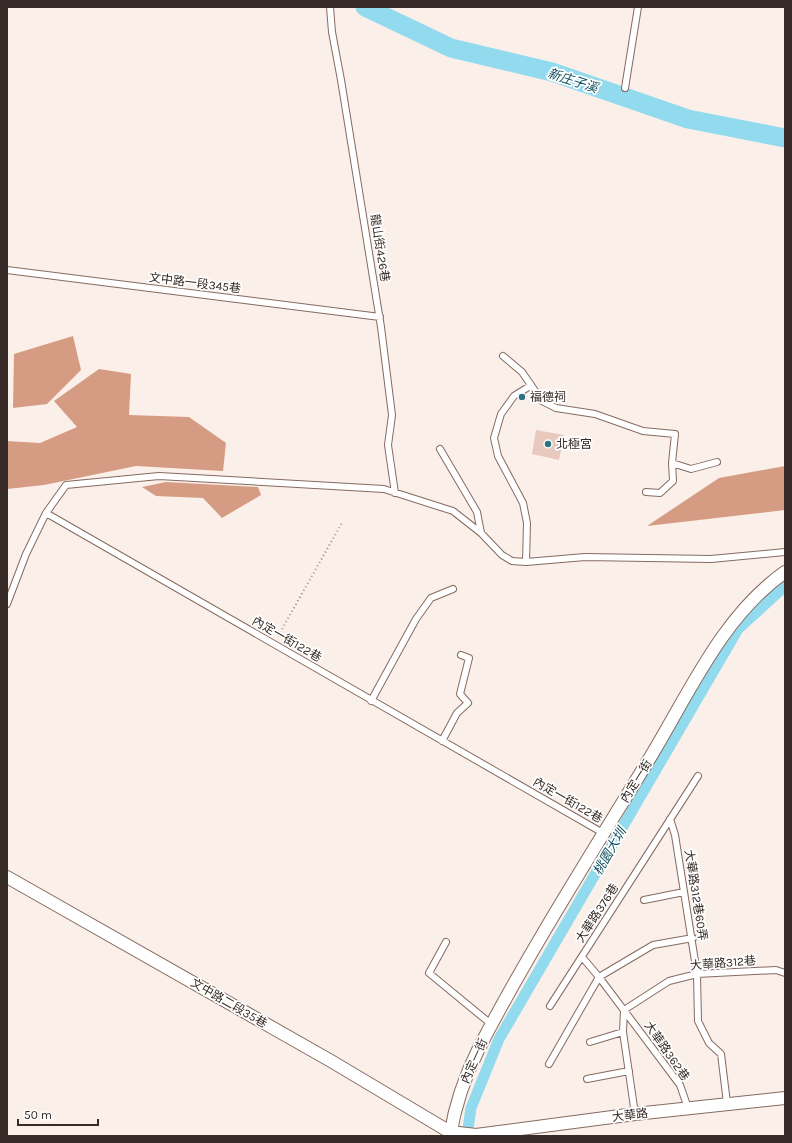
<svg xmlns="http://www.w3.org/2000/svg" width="792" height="1143" viewBox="0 0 792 1143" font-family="Karla,'Noto Sans TC',sans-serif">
<rect width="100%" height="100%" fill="#fbefea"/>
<path fill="#d59c83" d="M73,336L81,370L47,404L13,408L14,354Z
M99,369L131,374L129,415L189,417L226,443L223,471L136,466L44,485L7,489V441L40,443L77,427L54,401Z
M785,466V510L647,526L719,478Z
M166,482L258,487L261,495L222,518L203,498L156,496L142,487Z"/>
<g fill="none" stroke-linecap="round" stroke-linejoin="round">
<path stroke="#92daee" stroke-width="11" d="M467,1136L471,1108L499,1039L738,629L785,586"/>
<path stroke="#92daee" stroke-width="19" d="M365,7L451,48L552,72L688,119L785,138"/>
</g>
<path fill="#e7c9bd" d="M536,430L564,435L559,460L532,454Z"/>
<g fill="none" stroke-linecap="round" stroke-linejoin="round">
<defs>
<path id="service" d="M330,7L332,32L341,80L381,327L392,415L388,445L395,493
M625,88L638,7
M7,270L380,317
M503,356L522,372L542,401L556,408L595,414L643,431L675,434L672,463L691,469L717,462
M440,449L477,512L481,533
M646,492L660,493L673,481L672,463
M46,513L603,833
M526,562L527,523L523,503L498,456L494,438L501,414L514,396L530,386
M7,604L26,554L46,513L66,485L159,476L384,489L453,511L481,533L502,555L512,561L526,562L585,557L711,559L785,552
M371,701L416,619L431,598L453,589
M442,741L457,713L468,703L460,694L469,658L461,655
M670,819L675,835L697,974L698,1021L709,1043L721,1054L727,1103
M644,900L684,892
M446,942L429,973L491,1024
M582,957L599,977L680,1085L688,1108
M550,1006L698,776
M624,1010L669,981L697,974L776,970L785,973
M624,1010L623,1032L635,1114
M590,1042L623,1032
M549,1064L599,977L653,945L693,938
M587,1079L629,1071"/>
<path id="minor" d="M7,877L331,1061L450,1132L476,1135L635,1114L785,1098
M450,1136C455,1105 465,1076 479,1048C530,950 590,856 648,761C688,696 721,617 785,572"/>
</defs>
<use href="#service" stroke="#856b60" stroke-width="8"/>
<use href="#minor" stroke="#856b60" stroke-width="14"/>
<path stroke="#998e89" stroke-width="2" stroke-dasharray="1 3" stroke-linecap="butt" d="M278,636L343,521"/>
<use href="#service" stroke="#fff" stroke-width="6"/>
<use href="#minor" stroke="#fff" stroke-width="12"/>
</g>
<g fill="#2e7182" stroke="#fff" stroke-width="1.5">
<circle cx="522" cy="397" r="4"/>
<circle cx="548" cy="444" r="4"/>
</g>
<g text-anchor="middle" stroke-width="3.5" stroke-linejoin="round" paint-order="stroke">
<g font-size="12" fill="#352a25" stroke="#fff">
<text transform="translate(380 248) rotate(81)" y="4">龍山街426巷</text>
<text transform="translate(195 283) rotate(7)" y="4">文中路一段345巷</text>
<text transform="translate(287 639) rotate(30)" y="4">內定一街122巷</text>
<text transform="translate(636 781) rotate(-58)" y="4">內定一街</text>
<text transform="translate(568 800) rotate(30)" y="4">內定一街122巷</text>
<text transform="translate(696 895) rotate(81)" y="4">大華路312巷60弄</text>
<text transform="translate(597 913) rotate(-57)" y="4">大華路376巷</text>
<text transform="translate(723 963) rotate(-5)" y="4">大華路312巷</text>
<text transform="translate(229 1003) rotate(30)" y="4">文中路二段35巷</text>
<text transform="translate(667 1051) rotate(55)" y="4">大華路362巷</text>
<text transform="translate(474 1061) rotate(-66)" y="4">內定一街</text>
<text transform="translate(630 1115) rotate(-7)" y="4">大華路</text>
</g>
<g font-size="12" fill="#352a25" stroke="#fff" text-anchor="start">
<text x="530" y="401">福德祠</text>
<text x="556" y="448">北極宮</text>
</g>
<g font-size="13" font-style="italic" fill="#0e4d5b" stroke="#fff">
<text transform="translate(573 80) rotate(18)" y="5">新庄子溪</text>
<text transform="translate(609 851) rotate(-60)" y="5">桃園大圳</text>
</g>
</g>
<rect width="792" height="1143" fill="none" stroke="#352a25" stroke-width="16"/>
<path d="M18 1119v6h80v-6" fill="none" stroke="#352a25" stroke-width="2"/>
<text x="24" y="1119" font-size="12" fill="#352a25" stroke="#ffffff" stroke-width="3" paint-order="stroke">50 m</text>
</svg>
